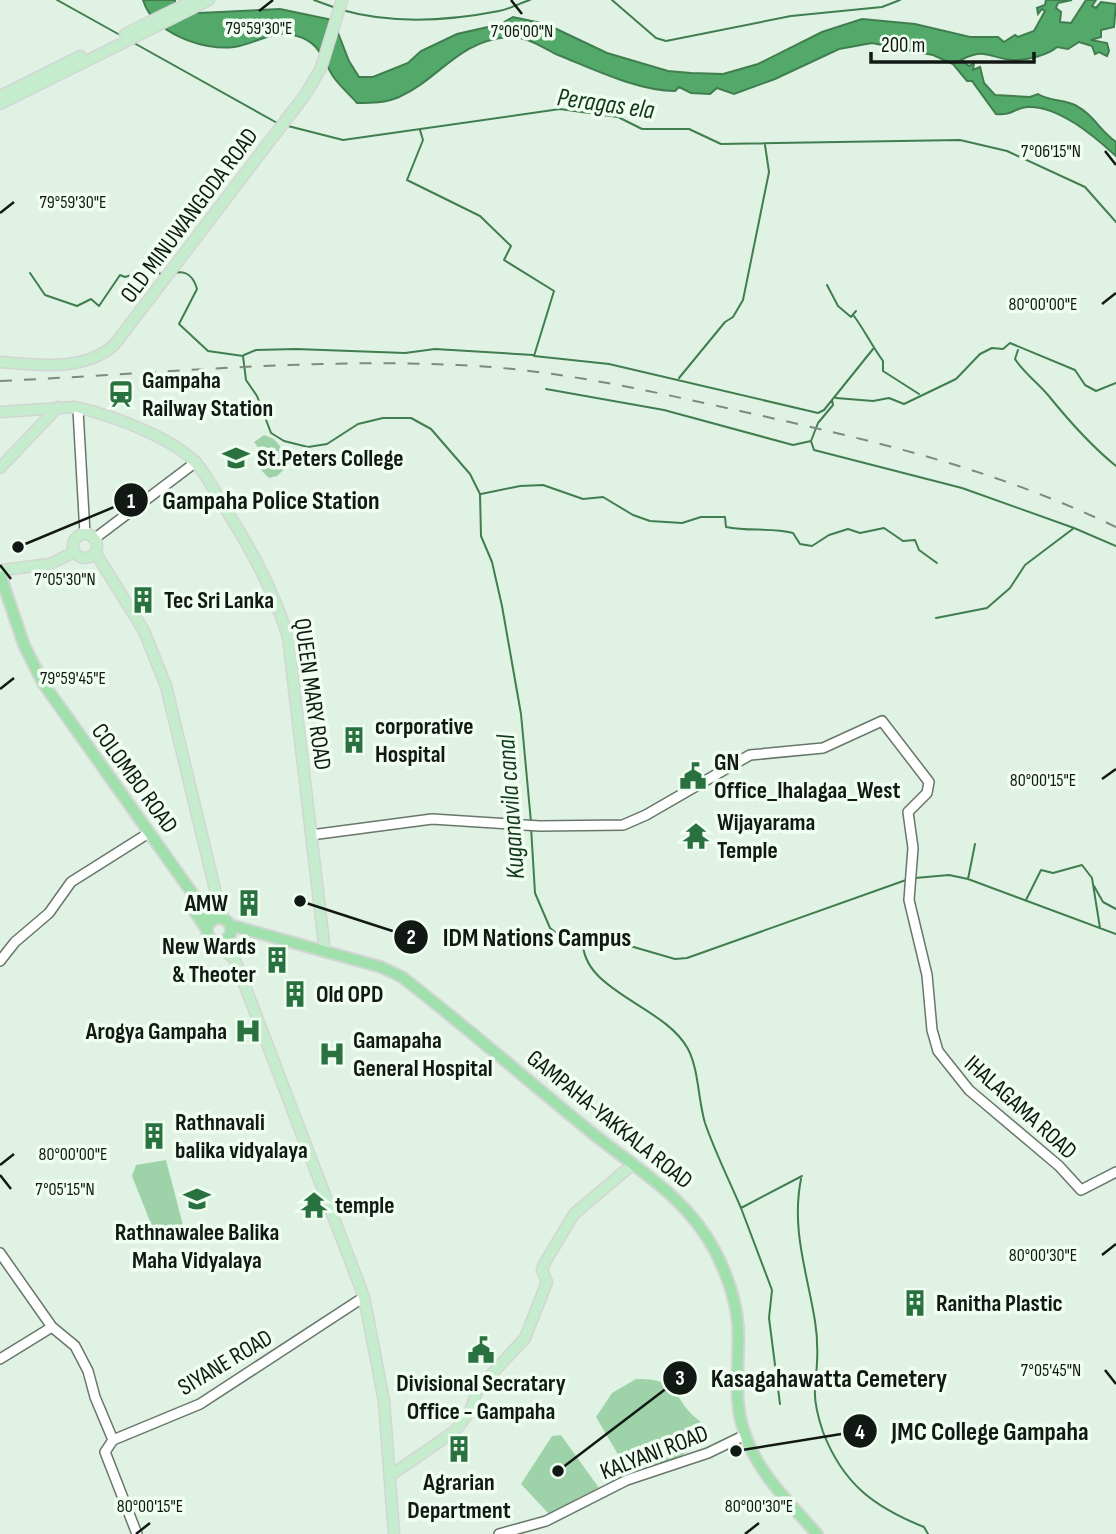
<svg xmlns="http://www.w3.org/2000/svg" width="1116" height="1534" viewBox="0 0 1116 1534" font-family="'Sofia Sans Condensed',sans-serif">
<rect width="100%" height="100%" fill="#e0f2e3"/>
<path fill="#9ed3a9" d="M264,435L274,439L293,461L277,476L269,478L257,466L266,458L254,442Z
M166,1160L184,1229L157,1239L132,1176L136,1165Z
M636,1379C683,1378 672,1401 700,1421L702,1439C678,1463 657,1469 623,1463L596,1417L612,1393Z
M561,1435L599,1488L549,1514L521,1484L552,1436Z"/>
<path fill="#53a969" stroke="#407e4f" stroke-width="2" d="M143,0H175V4L199,13L280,9L333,20L349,61L359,77H373L408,63L421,51L457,34L501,24L513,17L546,24L607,53L668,71L691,73L723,74L758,64L822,32L862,19L915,24L970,37H998L1004,42L1015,35L1018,37L1034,31L1045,11L1042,9L1038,14L1037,8L1045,5L1046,0H1072L1058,3L1056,8L1061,12L1060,22L1071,23L1086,0H1096L1092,6L1096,8L1101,2L1116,4L1114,27L1101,30V37L1091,40L1107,43L1109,51L1107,56L1099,52L1095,54L1092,46L1079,42L1068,49L1057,47C1048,55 1028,60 1015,60C991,60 987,46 961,60L969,66L974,63L973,70L980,67L984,83L995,95L1030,97L1038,94C1048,101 1062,99 1075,105C1095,116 1098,129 1116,142V156C1094,136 1058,105 1027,107C1014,108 1012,116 996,114L972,81H967L953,64L933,55L872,43L839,49L775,79L734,94L717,88L710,94L691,93L679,87L675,91C638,91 593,69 558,55C543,48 527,36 509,37C457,41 441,78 399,97C386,103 371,103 357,103C350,95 341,87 335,79C322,61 322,43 297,36C273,28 257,44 234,47C203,51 153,33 143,0Z"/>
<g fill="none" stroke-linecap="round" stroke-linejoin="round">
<path stroke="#407e4f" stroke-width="2" d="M57,0L120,35
M314,0L336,8
M612,0L656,38L666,41L791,16L882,7L900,0
M342,10C391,24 448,21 499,11C510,9 520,3 530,0
M134,43L279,124
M288,126L343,140L560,109L618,117L642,129H689L721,144L960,140L1007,151L1085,187L1116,222
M420,130L423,140L407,180L480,216L511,246L504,260L554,291L534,356L609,364L818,413L824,410L873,349
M30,273L45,295L77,306L91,299L99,306L120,275L125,277L145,271L162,274
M175,273C187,270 194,278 197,289L179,324L208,351L243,356L246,380L257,396L271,433L284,441L308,447L327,444L358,424L383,418H411L431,429L470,474L480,494L481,536L492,562L502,606L521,714L531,822
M827,285L838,306L851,317L856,311
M854,316C865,331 872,346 883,361V371L919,394
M1018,350L1015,359C1024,373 1037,382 1048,395C1069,421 1090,445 1116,466
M244,355L256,350L296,349L405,353L435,349L533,355
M679,378L725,322L733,317L743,300L769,172L765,145
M546,389L664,410L793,445L811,441L818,423L833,405L832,400
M836,398L873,401L889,398L904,404L956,379L980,354L992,348L1003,349L1010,343L1075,370L1085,385L1096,391L1116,383
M811,441L814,450L962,488L1074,528
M481,494L520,486L543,485L583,499L603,497L633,515L650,521L682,523L701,517H725L726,527C749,532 771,527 793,533L800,544L812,546L829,535L848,529L860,533L884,528L903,541L915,540L919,550L937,563
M936,618L987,608L1010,588L1025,565L1074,528L1116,546
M531,827L535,893L550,928L560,936L599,937L675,959L687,958L906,880
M975,844L968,879L1116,934
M915,878L949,875L968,879
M1094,886L1103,902L1116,909
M1026,900L1041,870L1053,873L1082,865L1092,878L1100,928
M583,936C577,991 664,1004 688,1049C699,1070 698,1100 705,1123C715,1152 729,1180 741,1208
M801,1179C791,1229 807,1272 815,1321C819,1346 817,1366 815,1390C814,1403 819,1420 823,1432C843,1484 874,1507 924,1527L928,1534
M780,1404L769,1318L772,1290L741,1208L802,1176"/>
<defs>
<path id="secondary" d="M78,410L85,534
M94,539L196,462
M311,835L432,819L540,826L623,825L646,815L750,755L823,748L882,721L929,782L927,793L908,812L913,848L909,900L927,975L932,1030L938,1051L969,1090L1059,1166L1081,1190L1116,1172
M0,961L15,942L49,913L71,882L144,836
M0,1253L52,1327L75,1346L88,1371L95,1397L113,1440
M0,1359L52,1327
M137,1534L105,1452L113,1440L200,1404L364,1297
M499,1534L546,1521L627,1480L708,1453L745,1435"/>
<path id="primary" d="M125,34L194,0
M0,96L80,56
M0,104L209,0
M0,362C37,365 86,372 115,344L305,95L321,68L342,0
M80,408C113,416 173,438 196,463C206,474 214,490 222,503C249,546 273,588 288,637L325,952
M0,412L75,407
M0,468L58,407
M73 546a12 12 0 1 1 24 0a12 12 0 1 1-24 0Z
M95,552L144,631L166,686L219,906L225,920
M3,570L50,564L74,552
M229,937L235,960L364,1297L384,1401L394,1534
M215,942L234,959
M391,1475L455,1431L470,1411L478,1389L525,1338L547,1282L542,1270L544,1264L574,1214L633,1164"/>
<path id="highway" d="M1,577L24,645L43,683L212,921
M191,906L207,930
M207 930a12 12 0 1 1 24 0a12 12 0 1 1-24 0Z
M230,925L381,967L402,977C465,1026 525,1078 586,1128C633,1167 686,1195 715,1251C727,1274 736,1300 738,1326C740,1362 732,1397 744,1431C757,1473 789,1502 817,1534"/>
</defs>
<use href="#secondary" stroke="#68776a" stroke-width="12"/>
<use href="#primary" stroke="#d4d5d5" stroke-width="13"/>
<use href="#highway" stroke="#d4d5d5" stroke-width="14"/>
<use href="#secondary" stroke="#fff" stroke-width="9"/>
<use href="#primary" stroke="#c5eccd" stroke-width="10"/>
<use href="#highway" stroke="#9fe0ac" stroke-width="10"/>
<path stroke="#7d8a7f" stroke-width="2" stroke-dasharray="12 12" stroke-linecap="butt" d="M0,381C152,374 306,358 458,365C554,369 646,390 740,411C871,440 993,468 1116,527"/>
</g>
<path fill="none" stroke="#121813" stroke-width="2.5" d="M511,0L522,14M259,11L273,0M1105,151L1116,165M0,213L14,202M1102,304L1116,293M0,565L11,579M0,689L14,678M1102,779L1116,769M0,1165L14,1154M0,1175L11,1189M1102,1255L1116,1244M1105,1370L1116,1384M136,1534L150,1523M745,1534L759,1523"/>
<defs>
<symbol id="station-bare" viewBox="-9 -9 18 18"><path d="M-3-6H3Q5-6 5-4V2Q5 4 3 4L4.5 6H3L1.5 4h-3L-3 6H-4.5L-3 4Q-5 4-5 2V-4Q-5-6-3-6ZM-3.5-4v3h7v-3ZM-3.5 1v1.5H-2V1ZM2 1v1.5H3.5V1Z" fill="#29723f" stroke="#f0fef2" stroke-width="2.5" paint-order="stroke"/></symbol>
<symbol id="school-bare" viewBox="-9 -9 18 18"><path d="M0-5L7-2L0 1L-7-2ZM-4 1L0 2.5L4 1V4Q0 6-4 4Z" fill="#29723f" stroke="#f0fef2" stroke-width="2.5" paint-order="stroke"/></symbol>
<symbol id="building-bare" viewBox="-9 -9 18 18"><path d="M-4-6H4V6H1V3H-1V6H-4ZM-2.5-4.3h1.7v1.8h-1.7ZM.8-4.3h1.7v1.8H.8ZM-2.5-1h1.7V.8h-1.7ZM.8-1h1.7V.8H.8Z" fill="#29723f" stroke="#f0fef2" stroke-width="2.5" paint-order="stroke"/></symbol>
<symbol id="civic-bare" viewBox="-9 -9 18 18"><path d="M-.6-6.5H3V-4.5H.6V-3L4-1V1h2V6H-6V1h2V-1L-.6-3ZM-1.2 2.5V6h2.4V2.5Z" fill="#29723f" stroke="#f0fef2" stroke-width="2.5" paint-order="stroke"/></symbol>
<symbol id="temple-bare" viewBox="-9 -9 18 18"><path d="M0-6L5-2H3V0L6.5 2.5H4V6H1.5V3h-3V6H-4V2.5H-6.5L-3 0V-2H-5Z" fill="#29723f" stroke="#f0fef2" stroke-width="2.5" paint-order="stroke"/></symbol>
<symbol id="hospital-bare" viewBox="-9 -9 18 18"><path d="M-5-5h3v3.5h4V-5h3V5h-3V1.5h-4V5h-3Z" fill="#29723f" stroke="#f0fef2" stroke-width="2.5" paint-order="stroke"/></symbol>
</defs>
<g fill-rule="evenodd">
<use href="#station-bare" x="102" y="375" width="38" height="38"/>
<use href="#school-bare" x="217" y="439" width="38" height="38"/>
<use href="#building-bare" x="124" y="581" width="38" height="38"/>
<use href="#building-bare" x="335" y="721" width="38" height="38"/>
<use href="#civic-bare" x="674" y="757" width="38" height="38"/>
<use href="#temple-bare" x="677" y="817" width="38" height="38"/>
<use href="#building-bare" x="230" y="884" width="38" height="38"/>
<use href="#building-bare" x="258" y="941" width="38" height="38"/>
<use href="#building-bare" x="276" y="975" width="38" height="38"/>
<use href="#hospital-bare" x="229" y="1012" width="38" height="38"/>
<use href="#hospital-bare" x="313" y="1035" width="38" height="38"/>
<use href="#building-bare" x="135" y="1117" width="38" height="38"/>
<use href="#school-bare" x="178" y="1180" width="38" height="38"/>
<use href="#temple-bare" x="295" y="1186" width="38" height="38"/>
<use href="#building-bare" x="896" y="1284" width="38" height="38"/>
<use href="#civic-bare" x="462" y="1331" width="38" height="38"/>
<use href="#building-bare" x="440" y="1430" width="38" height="38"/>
</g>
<g text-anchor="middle" stroke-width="7" stroke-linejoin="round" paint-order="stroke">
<g font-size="24" fill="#121813" stroke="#f0fef2">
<text transform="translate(189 215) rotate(-53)" y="8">OLD MINUWANGODA ROAD</text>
<text transform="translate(313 694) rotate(82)" y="8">QUEEN MARY ROAD</text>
<text transform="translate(135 778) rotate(54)" y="8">COLOMBO ROAD</text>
<text transform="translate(1021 1107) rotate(42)" y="8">IHALAGAMA ROAD</text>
<text transform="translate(610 1119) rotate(39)" y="8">GAMPAHA-YAKKALA ROAD</text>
<text transform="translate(225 1362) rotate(-31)" y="8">SIYANE ROAD</text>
<text transform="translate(654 1452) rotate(-21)" y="8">KALYANI ROAD</text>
</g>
<g font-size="24" font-weight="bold" fill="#121813" stroke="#f0fef2" text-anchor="start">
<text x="142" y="388">Gampaha<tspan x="142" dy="28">Railway Station</tspan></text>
<text x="257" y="466">St.Peters College</text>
<text x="164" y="608">Tec Sri Lanka</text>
<text x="375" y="734">corporative<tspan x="375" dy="28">Hospital</tspan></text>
<text x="714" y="770">GN<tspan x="714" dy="28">Office_Ihalagaa_West</tspan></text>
<text x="717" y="830">Wijayarama<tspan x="717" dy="28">Temple</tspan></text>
<text x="228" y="911" text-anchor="end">AMW</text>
<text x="256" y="954" text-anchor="end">New Wards<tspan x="256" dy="28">&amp; Theoter</tspan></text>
<text x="316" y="1002">Old OPD</text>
<text x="227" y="1039" text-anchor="end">Arogya Gampaha</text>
<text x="353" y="1048">Gamapaha<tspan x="353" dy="28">General Hospital</tspan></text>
<text x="175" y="1130">Rathnavali<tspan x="175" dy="28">balika vidyalaya</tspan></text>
<text x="335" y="1213">temple</text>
<text x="197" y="1240" text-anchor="middle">Rathnawalee Balika<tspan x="197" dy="28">Maha Vidyalaya</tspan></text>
<text x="936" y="1311">Ranitha Plastic</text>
<text x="481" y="1391" text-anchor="middle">Divisional Secratary<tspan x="481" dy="28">Office - Gampaha</tspan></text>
<text x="459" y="1490" text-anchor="middle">Agrarian<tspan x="459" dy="28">Department</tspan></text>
</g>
<g font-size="26" font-style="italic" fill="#14381e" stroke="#f0fef2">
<text transform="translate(606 103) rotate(8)" y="9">Peragas ela</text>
<text transform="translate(510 807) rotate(-94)" y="9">Kuganavila canal</text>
</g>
</g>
<g font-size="18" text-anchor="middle" fill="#121813" stroke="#f0fef2" stroke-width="7" stroke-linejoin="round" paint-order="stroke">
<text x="259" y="34">79°59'30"E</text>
<text x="522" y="37">7°06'00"N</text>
<text x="1051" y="157">7°06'15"N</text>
<text x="73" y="208">79°59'30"E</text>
<text x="1043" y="310">80°00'00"E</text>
<text x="65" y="585">7°05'30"N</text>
<text x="73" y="684">79°59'45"E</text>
<text x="1043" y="786">80°00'15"E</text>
<text x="73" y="1160">80°00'00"E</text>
<text x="65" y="1195">7°05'15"N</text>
<text x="1043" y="1261">80°00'30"E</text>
<text x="1051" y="1376">7°05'45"N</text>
<text x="150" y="1512">80°00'15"E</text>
<text x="759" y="1512">80°00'30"E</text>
</g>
<path fill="none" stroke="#121813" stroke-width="2.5" d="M18 547L131 500M300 901L411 937M558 1471L680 1378M736 1451L860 1431"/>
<g fill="#121813" stroke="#f0fef2" stroke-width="2.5">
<circle cx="18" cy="547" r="7"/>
<circle cx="300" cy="901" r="7"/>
<circle cx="558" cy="1471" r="7"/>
<circle cx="736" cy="1451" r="7"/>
<circle cx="131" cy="500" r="18"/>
<circle cx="411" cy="937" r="18"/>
<circle cx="680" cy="1378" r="18"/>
<circle cx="860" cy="1431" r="18"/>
</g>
<g font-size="21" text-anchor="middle" font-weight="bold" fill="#fff">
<text x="131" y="508">1</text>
<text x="411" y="944">2</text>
<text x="680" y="1385">3</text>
<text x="860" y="1439">4</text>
</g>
<g font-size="26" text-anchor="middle" font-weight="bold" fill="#121813" stroke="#f0fef2" stroke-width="7" stroke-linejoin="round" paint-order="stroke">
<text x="271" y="509">Gampaha Police Station</text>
<text x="537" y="946">IDM Nations Campus</text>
<text x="829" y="1387">Kasagahawatta Cemetery</text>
<text x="990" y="1440">JMC College Gampaha</text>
</g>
<path d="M871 52v10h163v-10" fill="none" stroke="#121813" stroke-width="3.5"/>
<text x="881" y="52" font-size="21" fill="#121813" stroke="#f0fef2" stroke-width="5" paint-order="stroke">200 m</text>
</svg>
